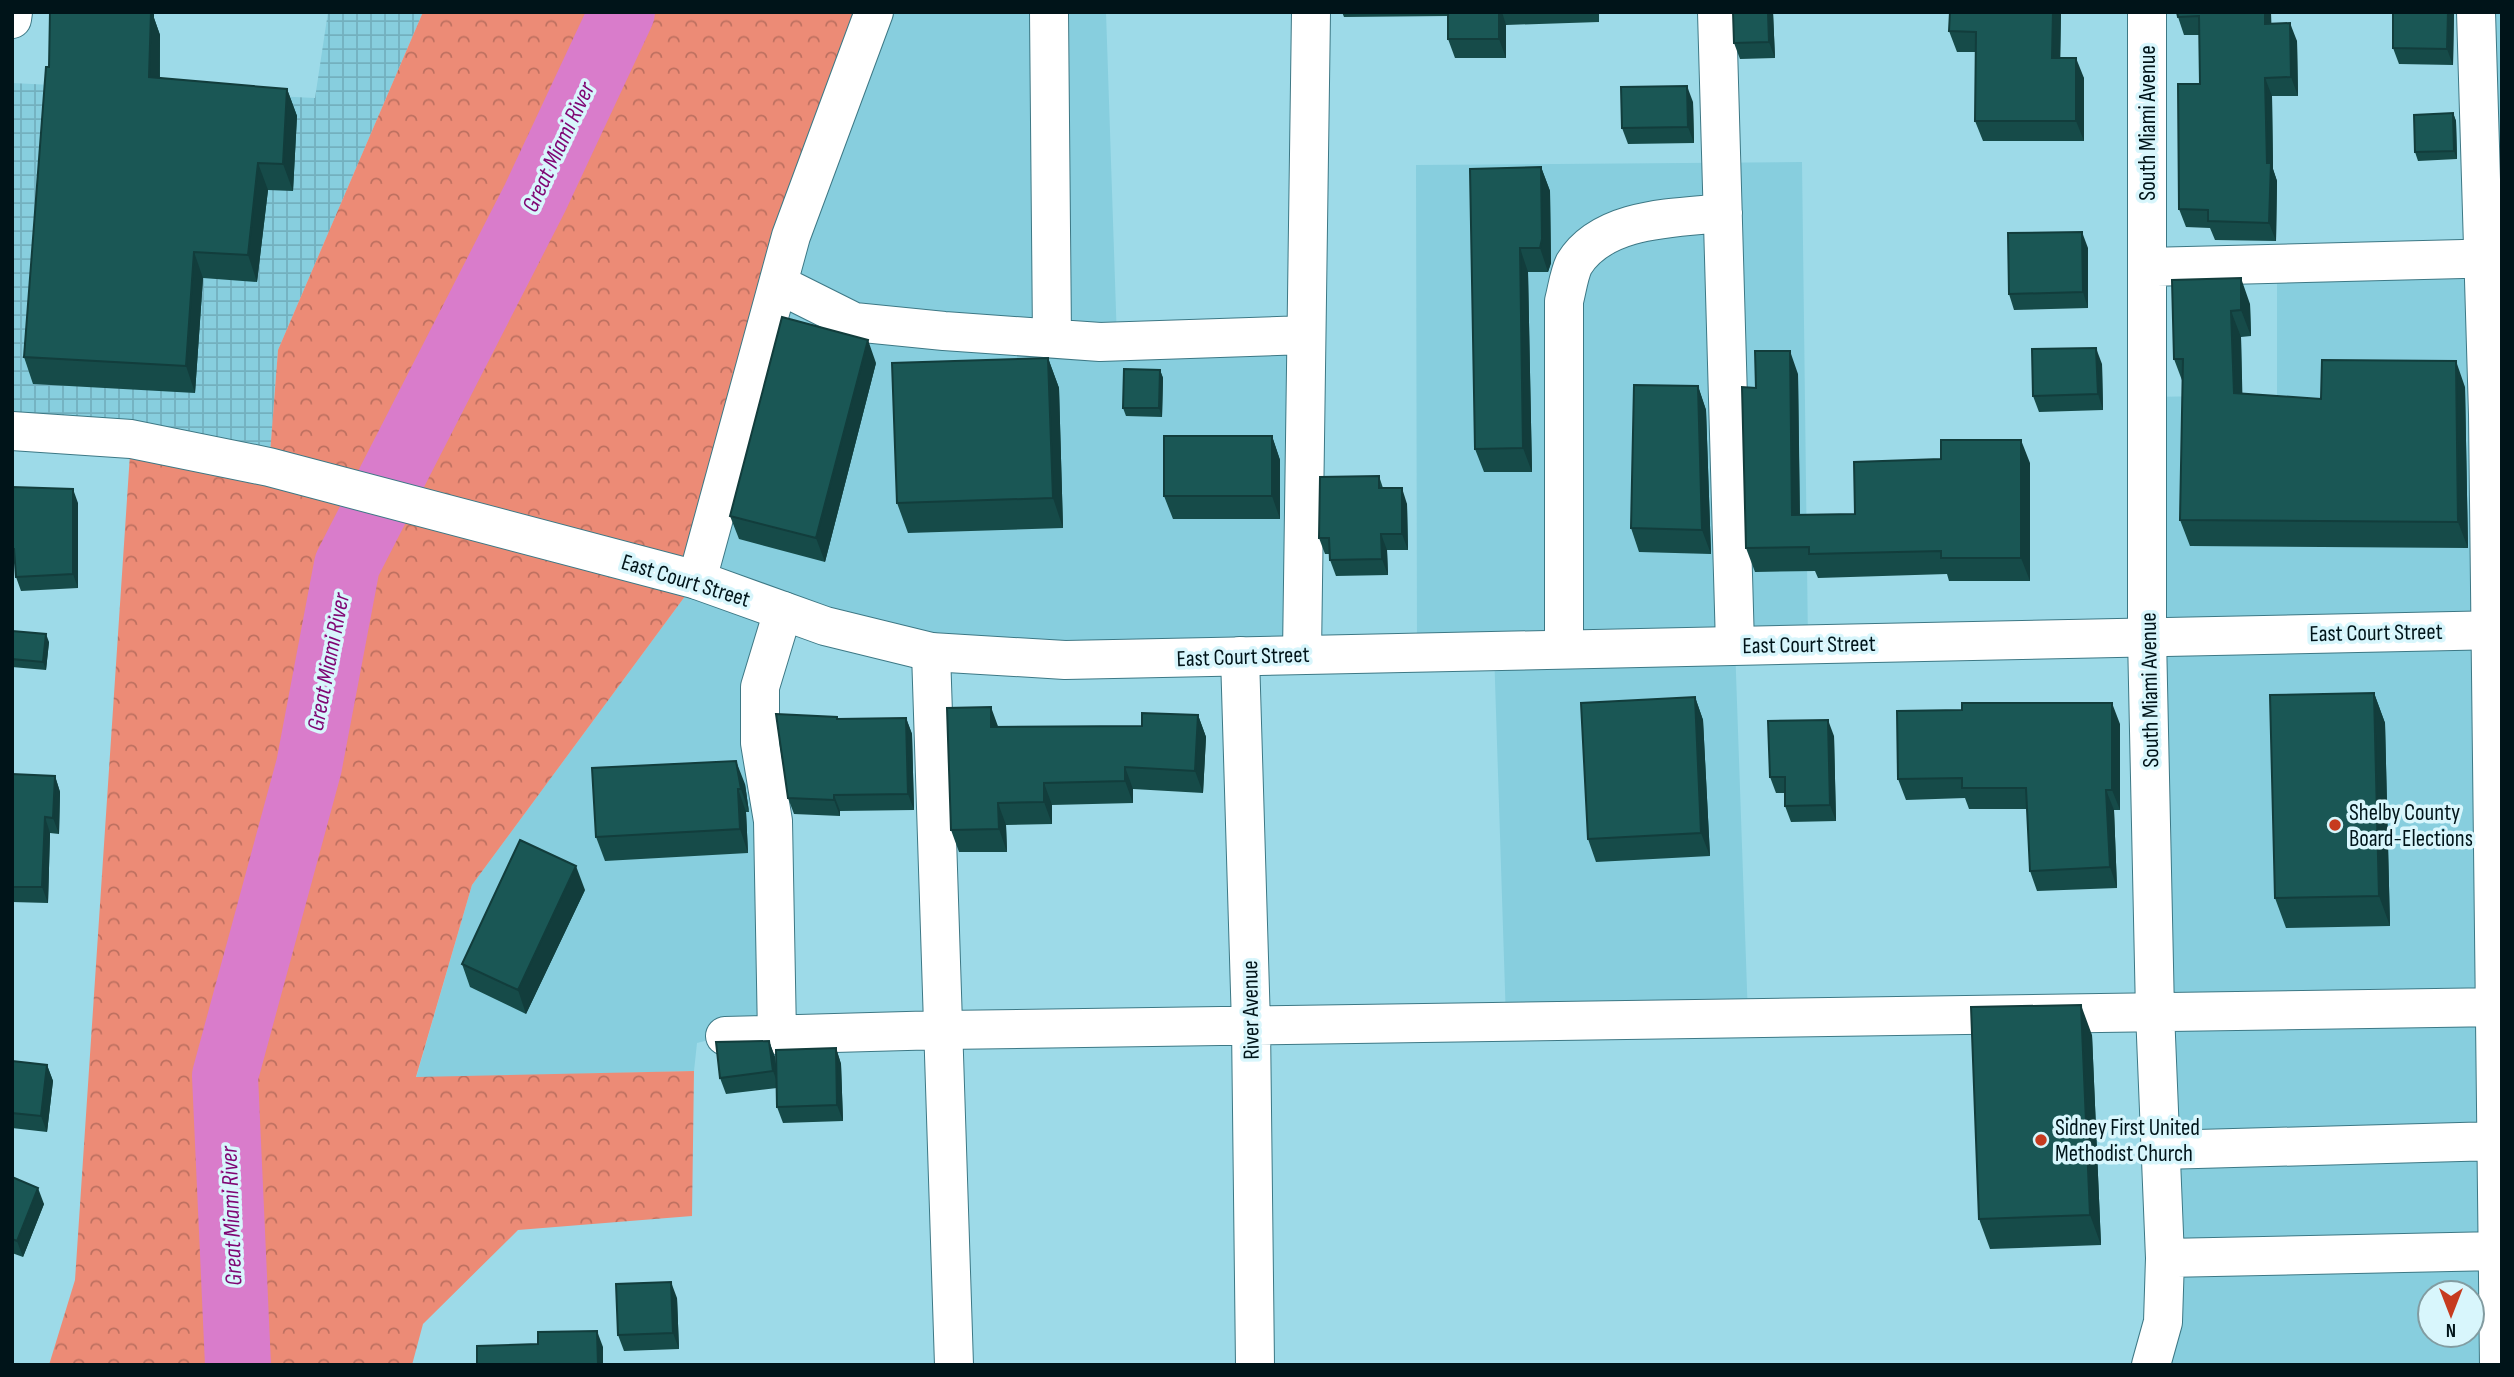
<svg xmlns="http://www.w3.org/2000/svg" width="2514" height="1377" viewBox="0 0 2514 1377" font-family="'Sofia Sans Condensed',sans-serif">
<defs>
<pattern id="industrial-grid" width="8" height="8" patternUnits="userSpaceOnUse" patternTransform="scale(1.75)"><rect width="8" height="8" fill="#87cede"/><path d="M0 4h8M4 0v8" fill="none" stroke="#73b0be"/></pattern>
<pattern id="forest-crowns" width="20" height="18" patternUnits="userSpaceOnUse" patternTransform="scale(1.75)"><rect width="20" height="18" fill="#ec8b76"/><path d="M2 6a3 3 0 1 1 6 0M12 15a3 3 0 1 1 6 0" fill="none" stroke="#bd7060"/></pattern>
</defs>
<rect width="100%" height="100%" fill="#9ddae8"/>
<path fill="#87cede" fill-rule="evenodd" d="M874,12H1106L1117,341L1306,335L1302,654L1065,660L783,611L760,688L777,1035L725,1036L697,1043L694,1071L416,1078L472,885L697,580Z
M2476,12H2502V1365H2151L2147,397L2277,395V262L2482,258ZM2430,1293H2472V1335H2430Z
M1802,162L1808,644L1735,645L1748,1018L1506,1021L1494,650L1417,652L1416,165Z"/>
<path fill="url(#industrial-grid)" d="M328,12H423L278,350L269,467L12,431V83L315,98Z"/>
<path fill="url(#forest-crowns)" d="M423,12H874L697,580L472,885L416,1077L694,1071L692,1216L518,1230L423,1324L412,1365H49L75,1280L131,439L269,467L278,350Z"/>
<g fill="none" stroke-linecap="round" stroke-linejoin="round">
<path stroke="#d97ccb" stroke-width="66" d="M238,1365L225,1076L309,766L347,565L535,198L622,12"/>
<defs>
<path id="minor" d="M1049,12L1052,338
M1717,12L1735,645
M2147,12V637L2155,1012L2165,1258L2163,1322L2151,1365
M2476,12L2488,414L2499,1365
M12,19L13,12
M2147,267L2502,258
M778,284L854,322L944,331L1100,342L1306,335
M697,580L791,236L874,12
M1564,649V301C1567,290 1569,274 1574,264C1603,217 1675,218 1723,213
M931,652L954,1365
M1302,654L1311,12
M1240,656L1251,1025L1255,1365
M777,1035L773,821L760,743V687L783,611
M725,1036L943,1030L2502,1007
M2161,1150L2497,1141
M2165,1258L2498,1251"/>
<path id="major" d="M12,431L131,439L269,467L697,580L825,626L931,652L1065,660L2502,630"/>
</defs>
<use href="#minor" stroke="#3d7885" stroke-width="40"/>
<use href="#major" stroke="#3d7885" stroke-width="40"/>
<use href="#minor" stroke="#fff" stroke-width="38"/>
<use href="#major" stroke="#fff" stroke-width="38"/>
</g>
<path fill="#164b49" d="M154,12V18L160,35V78L287,89L297,116L293,191L268,190L257,282L203,278L195,393L33,384L24,357L49,67Z
M1342,12H1599V22L1506,25V58H1455L1448,39V16L1344,17Z
M1773,12L1775,58L1740,59L1734,43Z
M1950,12H2061L2060,58L2084,78V141H1983L1975,121L1976,52H1957L1949,31Z
M2177,12L2271,24L2297,41L2298,96H2272L2273,169L2277,181L2276,241L2215,240L2210,228L2186,227L2179,209L2200,84L2199,35H2184L2178,17Z
M2454,12L2453,65L2399,64L2393,48Z
M1693,102L1694,143L1628,144L1622,128Z
M2453,113L2456,121L2457,159L2418,161L2415,152Z
M1541,167L1550,191L1551,263L1548,272H1528L1532,472H1484L1475,449L1470,169Z
M2088,248V308L2014,310L2009,294Z
M2172,280L2250,304L2251,336L2241,337L2242,394L2321,399L2465,387L2468,548L2190,546L2180,520L2183,383L2174,359Z
M1048,358L1059,388L1063,528L908,533L897,503Z
M876,363L825,562L739,539L730,516Z
M2102,364L2103,410L2039,412L2033,396Z
M1160,370L1163,378L1162,417L1126,416L1123,408Z
M1798,374L1800,515L1855,514L2030,463V581H1949L1947,574L1818,578L1815,571L1755,572L1746,548L1756,388Z
M1698,386L1706,410L1711,554L1639,552L1631,528Z
M1272,436L1280,460V519H1173L1164,496Z
M1379,476L1383,488L1407,504L1408,550H1387L1388,575L1336,576L1330,560V554H1325L1319,538Z
M12,487L78,503V588L21,591L16,577L15,563H12Z
M12,631L49,642L46,670L12,667Z
M2374,693L2385,723L2390,926L2286,928L2275,898Z
M1695,697L1703,720L1710,856L1596,862L1588,839Z
M1198,715L1206,737L1203,793L1133,789V803L1052,805V824L1006,825L1007,852H959L951,830L998,727L1142,726Z
M837,717L838,719L906,718L912,734L914,810L840,811V816L794,814L788,798Z
M2120,724V810H2114L2117,888L2037,891L2030,871L2027,809H1969L1965,798L1906,800L1898,779Z
M1834,736L1836,821L1791,822L1785,806V793H1776L1770,777Z
M12,774L55,776L60,792L59,834L50,833L48,903L12,902Z
M745,784L749,812H746L748,853L605,861L596,837Z
M585,890L526,1014L470,987L462,964Z
M2092,1035L2101,1245L1990,1249L1979,1219Z
M769,1041L775,1057L776,1067L836,1048L841,1064L843,1121L783,1123L777,1107V1088L726,1094L720,1078Z
M12,1061L47,1065L53,1081L47,1132L12,1128Z
M12,1177L44,1204L23,1257L12,1253Z
M677,1298L679,1349L624,1351L618,1335Z"/>
<path fill="#123d3c" d="M146,12H154V18L160,35L159,103L149,77Z
M1499,12H1502L1506,25V58L1499,39Z
M1768,12H1773L1775,58L1769,42Z
M2053,12H2061L2060,78L2052,58Z
M2265,12H2271L2272,42L2265,24Z
M2448,12H2454L2453,65L2447,49Z
M2290,23L2297,41L2298,96L2291,77Z
M2076,58L2084,78V141L2076,121Z
M2265,78L2272,96L2273,169L2277,181L2276,241L2269,223L2267,163Z
M1687,86L1693,102L1694,143L1688,127Z
M287,89L297,116L293,191L283,164Z
M2453,113L2456,121L2457,159L2454,151Z
M258,163L268,190L257,282L248,255Z
M1541,167L1550,191L1551,263L1548,272L1540,248Z
M2082,232L2088,248V308L2083,292Z
M1520,248L1528,272L1532,472L1523,448Z
M194,252L203,278L195,393L186,366Z
M2241,278L2250,304L2251,336L2241,310Z
M2231,311L2241,337L2243,419L2234,393Z
M868,340L876,363L825,562L816,538Z
M2096,348L2102,364L2103,410L2098,394Z
M1790,351L1798,374L1800,539L1792,515Z
M1048,358L1059,388L1063,528L1053,498Z
M2456,361L2465,387L2468,548L2458,522Z
M1160,370L1163,378L1162,417L1159,408Z
M1698,386L1706,410L1711,554L1702,530Z
M1272,436L1280,460V519L1272,496Z
M2021,440L2030,463V581L2021,558Z
M1402,488L1407,504L1408,550L1402,534Z
M73,489L78,503V588L73,574Z
M1381,534L1387,550L1388,575L1382,559Z
M46,634L49,642L46,670L43,662Z
M2374,693L2385,723L2390,926L2379,896Z
M1695,697L1703,720L1710,856L1701,833Z
M2112,703L2120,724V810L2112,790Z
M991,707L999,729L991,727Z
M1198,715L1206,737L1203,793L1195,771Z
M906,718L912,734L914,810L908,794Z
M1828,720L1834,736L1836,821L1830,805Z
M736,761L745,784L749,812L741,789Z
M1125,767L1133,789V803L1125,781Z
M55,776L60,792L59,834L53,818Z
M1044,783L1052,805V824L1044,802Z
M738,789L746,812L748,853L740,829Z
M2106,790L2114,810L2117,888L2110,867Z
M834,795L840,811V816L834,800Z
M998,803L1006,825L1007,852L999,829Z
M45,817L50,833L48,903L42,887Z
M576,866L585,890L526,1014L518,990Z
M2081,1005L2092,1035L2101,1245L2090,1215Z
M769,1041L775,1057L779,1087L773,1071Z
M836,1048L841,1064L843,1121L837,1105Z
M47,1065L53,1081L47,1132L41,1116Z
M38,1188L44,1204L23,1257L17,1241Z
M671,1282L677,1298L679,1349L673,1333Z
M597,1331L603,1347V1365H598Z"/>
<path fill="#1a5755" stroke="#123d3c" stroke-width="2" d="M50,12H151L149,77L287,89L283,164L258,163L248,255L194,252L186,366L24,357L46,67H49Z
M1448,12H1499V39H1448Z
M1733,12H1768L1769,42L1734,43Z
M1950,12H2053L2052,58H2076V121H1975L1976,32L1949,31Z
M2177,12H2265V24L2290,23L2291,77L2265,78L2267,163H2271L2269,223L2208,221V210L2179,209L2178,84H2200L2199,16L2178,17Z
M2393,12H2448L2447,49L2393,48Z
M1687,86L1688,127L1622,128L1621,87Z
M2453,113L2454,151L2415,152L2414,115Z
M1541,167L1542,239L1540,248H1520L1523,448L1475,449L1470,169Z
M2082,232L2083,292L2009,294L2008,233Z
M2241,278V310L2231,311L2234,393L2321,399L2322,360L2456,361L2458,522L2180,520L2183,359H2174L2172,280Z
M782,317L868,340L816,538L730,516Z
M2096,348L2098,394L2033,396L2032,349Z
M1755,351H1790L1792,515L1855,514L1854,462L1941,459V440H2021V558H1941V551L1809,554V547L1746,548L1742,387L1756,388Z
M1048,358L1053,498L897,503L892,363Z
M1124,369L1160,370L1159,408H1123Z
M1634,385L1698,386L1702,530L1631,528Z
M1164,436H1272V496H1164Z
M1379,476V488H1402V534H1381L1382,559L1330,560L1329,538H1319L1320,477Z
M12,487L73,489V574L16,577L14,549H12Z
M12,631L46,634L43,662L12,659Z
M2374,693L2379,896L2275,898L2270,695Z
M1695,697L1701,833L1588,839L1581,703Z
M1962,703H2112V790H2106L2110,867L2030,871L2026,788H1962V778L1898,779L1897,711L1962,710Z
M991,707V727L1142,726V713L1198,715L1195,771L1125,767V781L1044,783V802L998,803L999,829L951,830L947,708Z
M776,714L837,717V719L906,718L908,794L834,795V800L788,798Z
M1828,720L1830,805L1785,806V777H1770L1768,721Z
M736,761L741,789H738L740,829L596,837L592,768Z
M12,774L55,776L53,818L45,817L42,887H12Z
M520,840L576,866L518,990L462,964Z
M2081,1005L2090,1215L1979,1219L1971,1007Z
M769,1041L773,1071L720,1078L716,1042Z
M836,1048L837,1105L777,1107L776,1050Z
M12,1061L47,1065L41,1116L12,1113Z
M12,1177L38,1188L17,1241L12,1239Z
M671,1282L673,1333L618,1335L616,1284Z
M597,1331L598,1365H477V1346L538,1344V1332Z"/>
<g fill="#c63b1f" stroke="#d8f6fc" stroke-width="2.5">
<circle cx="2335" cy="825" r="7"/>
<circle cx="2041" cy="1140" r="7"/>
</g>
<g text-anchor="middle" stroke-width="7" stroke-linejoin="round" paint-order="stroke">
<g font-size="23" fill="#001419" stroke="#d8f6fc">
<text transform="translate(2147 123) rotate(-90)" y="8">South Miami Avenue</text>
<text transform="translate(686 580) rotate(17)" y="8">East Court Street</text>
<text transform="translate(2376 632) rotate(-1)" y="8">East Court Street</text>
<text transform="translate(1809 644) rotate(-1)" y="8">East Court Street</text>
<text transform="translate(1243 656) rotate(-2)" y="8">East Court Street</text>
<text transform="translate(2149 690) rotate(-91)" y="8">South Miami Avenue</text>
<text transform="translate(1250 1010) rotate(-91)" y="8">River Avenue</text>
</g>
<g font-size="23" fill="#001419" stroke="#d8f6fc" text-anchor="start">
<text x="2349" y="820">Shelby County<tspan x="2349" dy="26">Board-Elections</tspan></text>
<text x="2055" y="1135">Sidney First United<tspan x="2055" dy="26">Methodist Church</tspan></text>
</g>
<g font-size="24" font-style="italic" fill="#7f0573" stroke="#d8f6fc">
<text transform="translate(558 147) rotate(-65)" y="8">Great Miami River</text>
<text transform="translate(328 662) rotate(-79)" y="8">Great Miami River</text>
<text transform="translate(231 1216) rotate(-92)" y="8">Great Miami River</text>
</g>
</g>
<rect width="2514" height="1377" fill="none" stroke="#001419" stroke-width="28"/>
<g transform="translate(2451 1314) rotate(180)"><circle r="33" fill="#d8f6fc" stroke="#829ca1" stroke-width="2"/>
<path d="M0-5L12 26L0 18L-12 26Z" fill="#c63b1f"/>
<text y="-10" font-size="19" font-weight="bold" text-anchor="middle" fill="#001419">N</text>
</g>
</svg>
